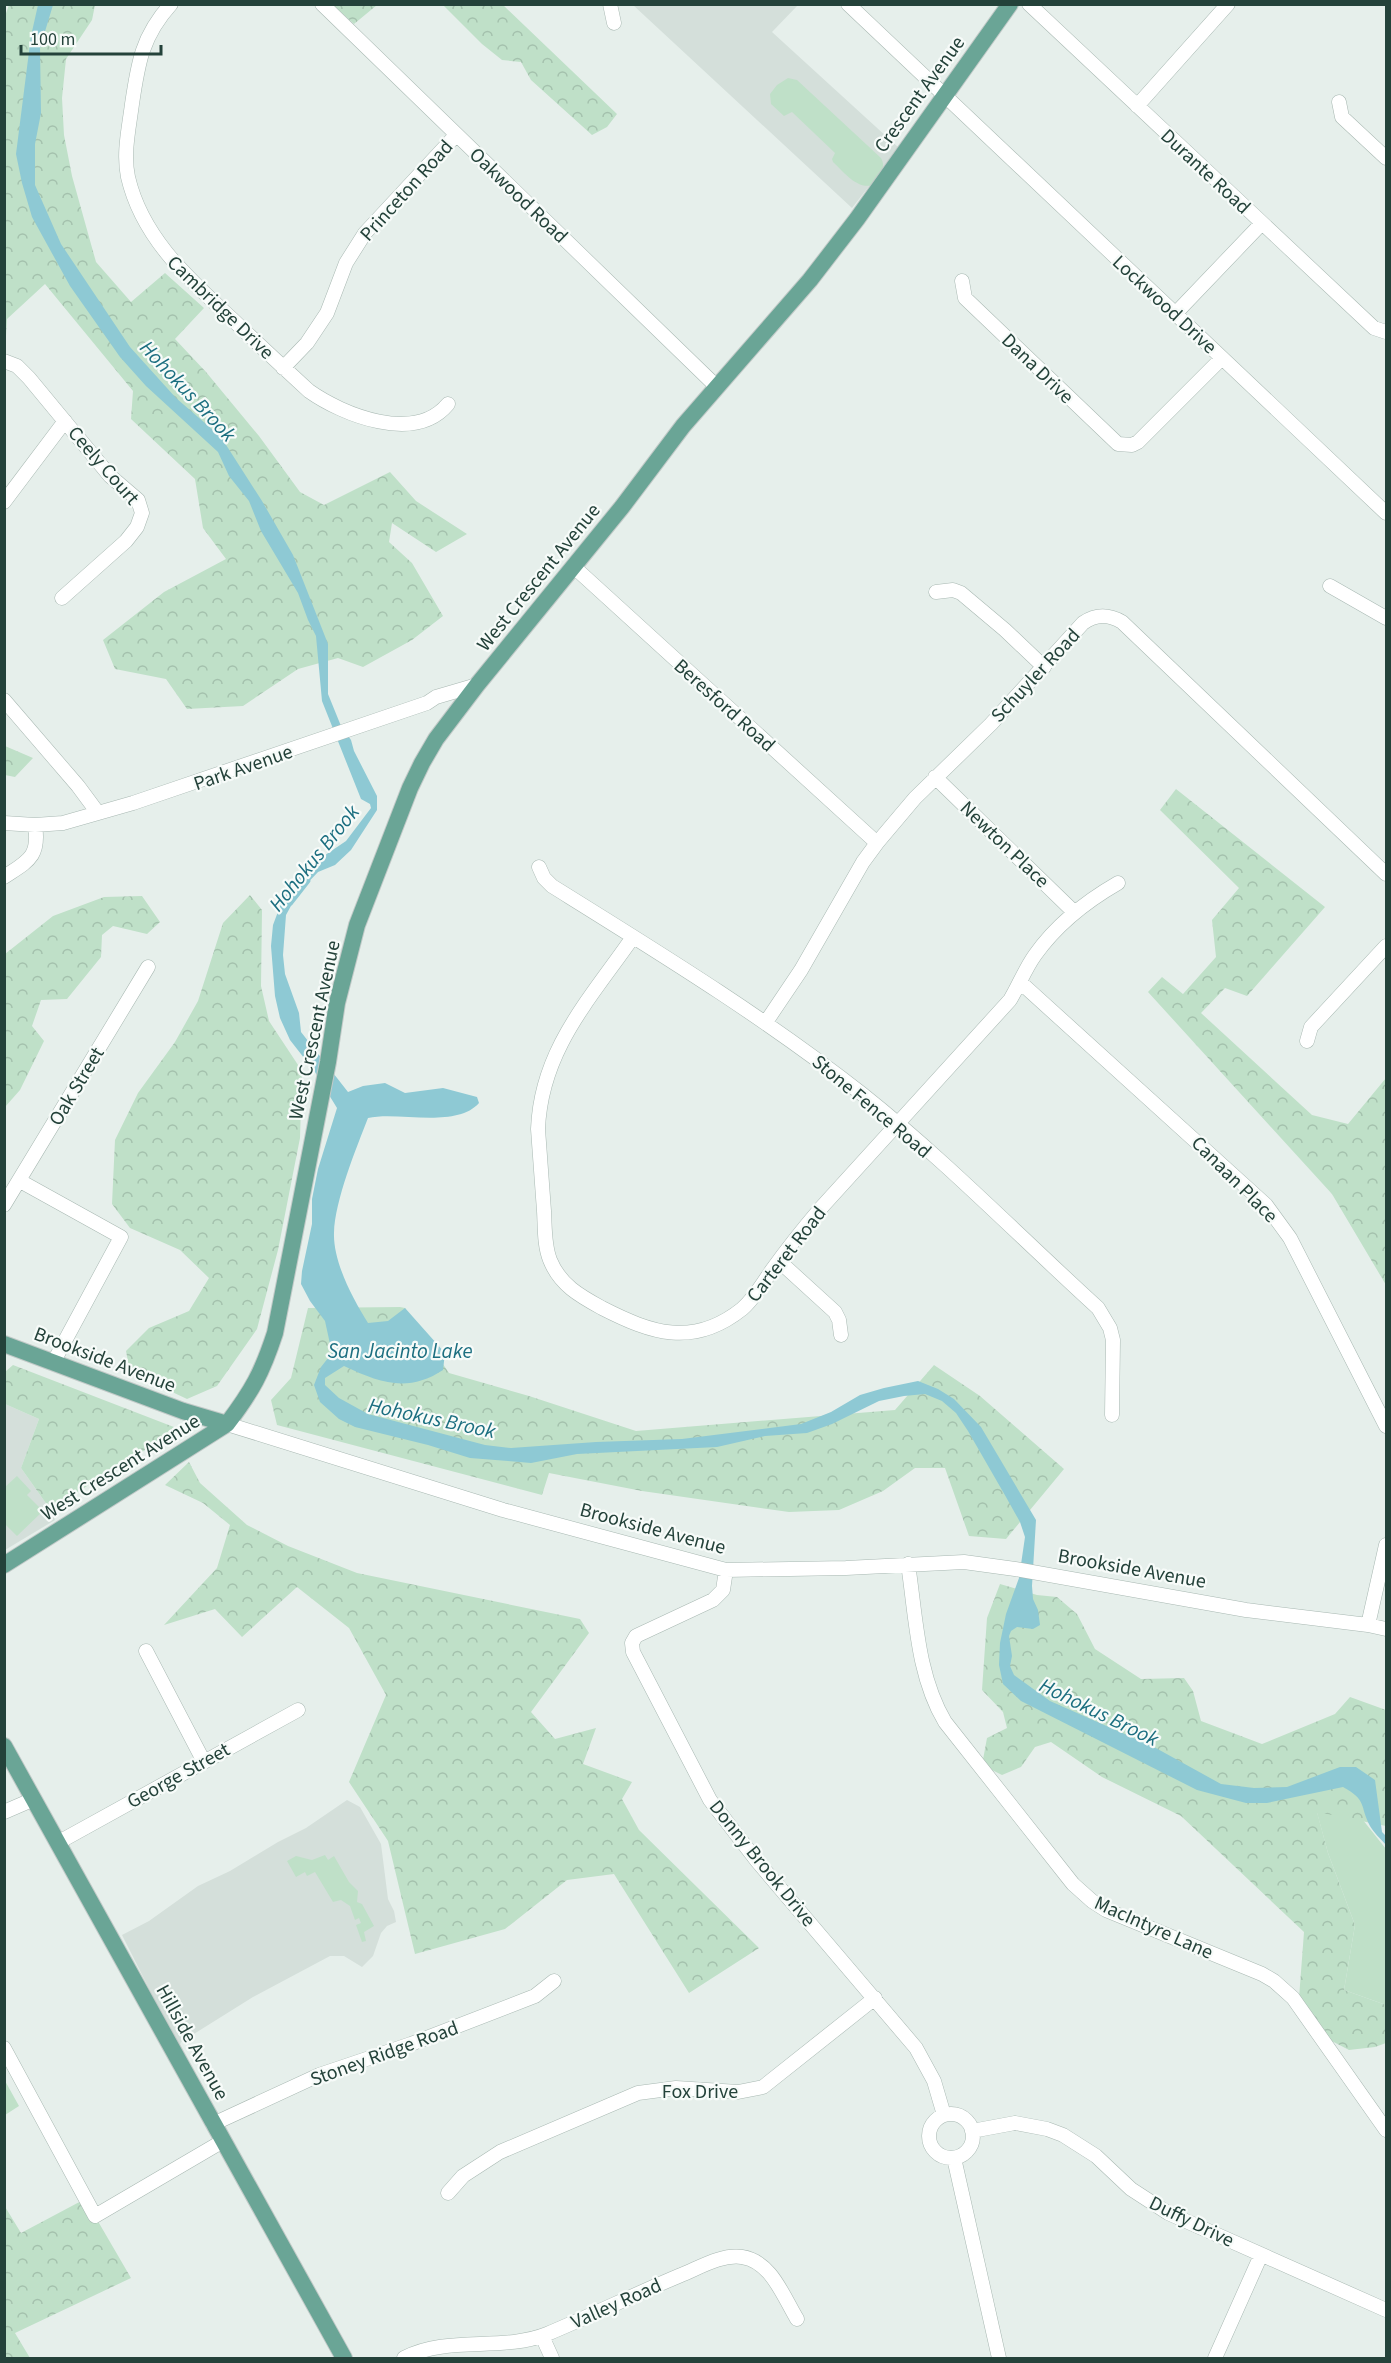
<svg xmlns="http://www.w3.org/2000/svg" width="1391" height="2363" viewBox="0 0 1391 2363" font-family="'Source Sans 3',sans-serif">
<defs>
<pattern id="forest-crowns" width="20" height="18" patternUnits="userSpaceOnUse" patternTransform="scale(1.5)"><rect width="20" height="18" fill="#bfe0c8"/><path d="M2 6a3 3 0 1 1 6 0M12 15a3 3 0 1 1 6 0" fill="none" stroke="#a4c1ad"/></pattern>
</defs>
<rect width="100%" height="100%" fill="#e6efeb"/>
<path fill="#d4dfda" d="M633,5H798L772,32L899,148L852,208Z
M5,1404L39,1419L21,1468L50,1509L55,1520L5,1550Z
M347,1800L360,1807L381,1844L388,1899L394,1911L396,1922L387,1926L381,1933L373,1956L362,1967L344,1956H330L253,1997L181,2042L179,2048L122,1935L149,1921L198,1886L230,1871L278,1842L306,1828Z"/>
<path fill="#bfe0c8" d="M788,78L797,80L881,158C887,169 879,176 873,185C857,190 844,172 833,162L832,159L835,153L792,112L784,116L771,104L770,94L777,85Z
M17,1476L31,1491L27,1495L43,1511L17,1536L4,1523L5,1487Z
M1351,1805L1386,1849V2005L1344,1990L1355,1925L1328,1853L1316,1809Z
M325,1855L328,1860L334,1856L349,1882L358,1891L357,1902L362,1904L374,1926L364,1932L366,1941L362,1942L356,1925L361,1923L359,1918L355,1920L350,1906L341,1900L333,1902L315,1872L307,1876L305,1872L296,1877L287,1861L296,1856L312,1860Z
M4,2079L19,2106L5,2115H4Z"/>
<path fill="url(#forest-crowns)" d="M9,5H95L92,20L66,59L62,98L64,135L72,176L96,262L131,302L165,273L204,308L175,339L206,372L259,436L300,492L324,505L390,472L416,501L467,534L436,552L392,523L389,542L412,563L443,616L412,640L363,667L338,658L298,669L243,706L187,709L166,679L115,669L103,640L164,592L226,559L203,528L195,479L131,419L133,391L45,284L7,319L6,336L5,339V16Z
M333,5H377L354,24Z
M443,5H503L617,114L607,127L592,135L531,80L521,62L502,60L482,44Z
M5,746L33,758L15,777L5,775Z
M1176,789L1325,907L1247,996L1225,988L1201,1013L1312,1115L1348,1124L1386,1078V1285L1332,1194L1148,992L1162,977L1183,994L1216,957L1212,920L1239,888L1160,810Z
M250,895L262,910L261,986L269,1021L302,1071L300,1138L278,1250L257,1329L217,1386L187,1399L130,1372L126,1351L149,1328L189,1311L209,1278L180,1250L130,1228L112,1204L115,1140L138,1093L175,1042L198,1001L223,923Z
M142,896L160,922L147,934L113,926L102,935L101,957L67,999L41,1000L32,1026L44,1041L20,1090L5,1107V954L53,916L104,897Z
M400,1307L405,1308L449,1373L529,1396L636,1431L895,1410L934,1365L980,1396L1064,1469L1006,1539L969,1536L945,1468H915L883,1491L839,1510L789,1512L642,1491L549,1473L542,1495L277,1425L271,1400L291,1378L308,1308Z
M13,1365L179,1429L50,1509L21,1468L39,1419L5,1404V1372Z
M189,1462L200,1483L247,1525L288,1546L357,1573L580,1619L589,1633L531,1712L555,1739L596,1728L583,1764L632,1782L622,1799L639,1830L759,1948L689,1993L614,1874L567,1880L505,1929L415,1954L388,1841L349,1782L386,1695L349,1628L297,1587L242,1637L215,1609L164,1625L217,1568L230,1525L203,1503L165,1485Z
M1000,1584L1037,1595L1057,1597L1077,1614L1095,1649L1141,1679L1184,1678L1193,1691L1201,1721L1262,1744L1335,1714L1350,1697L1386,1710V1826L1317,1812L1328,1853L1355,1925L1344,1990L1386,2005V2043L1375,2047L1349,2050L1328,2039L1299,1998L1304,1932L1181,1816L1102,1777L1051,1742L1035,1747L1021,1767L1002,1775L982,1765L987,1738L1007,1728L1003,1712L982,1690L987,1618Z
M85,2199L131,2278L15,2333L30,2358H5L4,2205L21,2233Z"/>
<path fill="#8ec9d4" d="M38,5H53L40,48L41,113L35,144V185L61,244L130,347L176,398L221,437L262,501L293,555L328,644V694L341,726L351,740L354,751L377,796V810L351,850L335,865L318,872L298,893L286,915L283,955L285,974L299,1013L301,1032L348,1092L363,1086L385,1083L405,1093L443,1088L477,1097L479,1103C456,1129 398,1111 368,1118C356,1149 335,1200 334,1233C333,1262 353,1299 368,1323L388,1321L405,1308L445,1353L443,1370C408,1393 380,1383 344,1366L325,1378V1385L339,1398L368,1414L485,1445L511,1448L596,1442L682,1439L801,1424L831,1412L860,1395L884,1388L918,1381L938,1389L954,1399L981,1427L1036,1520L1032,1586L1033,1599L1038,1610L1040,1625L1033,1629L1017,1627L1011,1631L1009,1636L1012,1656L1010,1666L1014,1675L1050,1701L1154,1747L1221,1784L1254,1788L1287,1787L1340,1767H1356L1375,1780L1382,1832L1386,1836V1845C1381,1839 1374,1833 1370,1826C1359,1805 1368,1801 1343,1787L1267,1803H1246L1197,1790L1021,1701L1003,1684L999,1665L1000,1643L1006,1614L1019,1578L1025,1537L1020,1522L1006,1497L968,1431L956,1413L942,1401L925,1394L904,1396L879,1401L832,1424L807,1433L765,1436L717,1447L577,1454L531,1463L508,1461L470,1458L428,1445L355,1427L339,1419L320,1402L314,1385L321,1367L332,1353L325,1321L310,1301L301,1284L302,1271L312,1224V1199L318,1169L337,1108L315,1072L290,1040L280,1018L275,996L271,946L273,925L282,901L293,882L303,870L346,841L371,808L370,804L361,799L322,701L316,636L308,620L298,593L261,531L249,501L229,476L218,452L146,386L120,357L70,286L32,217L22,183L16,154L31,36Z"/>
<g fill="none" stroke-linecap="round" stroke-linejoin="round">
<path stroke="#8ec9d4" stroke-width="3" d="M291,904L309,881"/>
<defs>
<path id="minor" d="M171,4C142,36 138,63 132,104C129,128 123,153 128,177C142,238 189,279 232,319C257,343 283,367 309,391C343,415 415,444 448,404
M322,4L716,386
M610,4L614,23
M848,4L1386,513
M1029,4L1374,328L1386,332
M1339,102L1342,117L1386,158
M1137,106L1228,4
M962,281L965,298L1118,444L1132,445L1138,442L1222,358
M1175,314L1262,223
M4,361L17,366L29,378L110,476L138,500L142,513L137,527L126,541L62,598
M283,368L307,343L327,313L346,263L365,233L456,135
M4,502L65,421
M574,567L877,843
M1330,586L1386,618
M936,592L953,590L961,593L1005,630L1044,667
M4,700L78,786L98,813
M935,777L1074,912
M4,823L35,825L63,823L133,803L427,703L436,697L477,685
M539,867L544,878L552,886C658,952 764,1017 862,1094C945,1160 1020,1237 1098,1308L1110,1328L1113,1340L1112,1415
M4,877C28,861 40,857 35,825
M633,937C590,999 541,1050 538,1129C540,1156 542,1184 544,1211C545,1227 544,1245 550,1260C560,1285 580,1296 602,1308C651,1333 693,1348 742,1309C754,1299 763,1283 772,1270C787,1249 803,1229 820,1209L1010,1000C1019,985 1025,969 1035,955C1057,924 1085,902 1118,883
M1020,982L1266,1205L1290,1238L1386,1426
M766,1022L801,970L863,862L877,843L915,798L991,724L1083,623C1096,614 1108,614 1122,622L1386,874
M1307,1041L1311,1027L1386,946
M20,1181L121,1237L53,1363
M4,1205L148,967
M779,1261L835,1312L839,1320L841,1335
M227,1424L503,1510L726,1570L846,1568L964,1562L1015,1569L1246,1610L1368,1625L1386,1629
M908,1564C916,1617 917,1675 945,1722L1073,1884L1092,1901L1106,1910L1262,1974L1274,1981L1293,1998L1386,2130
M726,1570L723,1590L713,1600L636,1636L632,1643L633,1652L710,1800L757,1861L916,2048L934,2081L944,2115
M1368,1625L1386,1545
M146,1651L203,1760
M4,1812L34,1799
M59,1842L298,1710
M4,2048L95,2216L223,2141
M929 2136a22 22 0 1 1 44 0a22 22 0 1 1-44 0Z
M213,2124L319,2075L411,2044L535,1996L554,1981
M972,2131L1015,2123L1047,2129L1063,2135L1096,2156L1131,2189L1168,2213L1386,2310
M954,2158L999,2358
M448,2193L463,2176L500,2152L638,2093L676,2088L738,2092L763,2087L875,1998
M542,2336L552,2358
M404,2358C448,2335 502,2352 547,2334C592,2315 636,2294 681,2275C699,2268 721,2254 742,2257C771,2261 783,2296 797,2319
M1215,2358L1261,2255"/>
<path id="major" d="M4,1344L183,1411L227,1424
M4,1565L227,1424C252,1391 262,1373 275,1333L328,1062L337,1003L357,925L410,788L422,763L436,739L477,685L622,507L683,426L810,280L857,219L1010,4
M4,1746L344,2358"/>
</defs>
<use href="#minor" stroke="#a8b8b2" stroke-width="15"/>
<use href="#major" stroke="#c2cac8" stroke-width="18"/>
<use href="#minor" stroke="#fff" stroke-width="14"/>
<use href="#major" stroke="#6aa596" stroke-width="16"/>
</g>
<g text-anchor="middle" stroke-width="4.5" stroke-linejoin="round" paint-order="stroke">
<g font-size="20" fill="#24423a" stroke="#f7fbf9">
<text transform="translate(919 94) rotate(-54)" y="7">Crescent Avenue</text>
<text transform="translate(1206 171) rotate(43)" y="7">Durante Road</text>
<text transform="translate(406 190) rotate(-48)" y="7">Princeton Road</text>
<text transform="translate(519 195) rotate(44)" y="7">Oakwood Road</text>
<text transform="translate(1165 304) rotate(43)" y="7">Lockwood Drive</text>
<text transform="translate(221 307) rotate(44)" y="7">Cambridge Drive</text>
<text transform="translate(1038 368) rotate(44)" y="7">Dana Drive</text>
<text transform="translate(104 465) rotate(49)" y="7">Ceely Court</text>
<text transform="translate(538 577) rotate(-51)" y="7">West Crescent Avenue</text>
<text transform="translate(1035 675) rotate(-47)" y="7">Schuyler Road</text>
<text transform="translate(725 705) rotate(42)" y="7">Beresford Road</text>
<text transform="translate(243 767) rotate(-19)" y="7">Park Avenue</text>
<text transform="translate(1005 844) rotate(44)" y="7">Newton Place</text>
<text transform="translate(314 1030) rotate(-78)" y="7">West Crescent Avenue</text>
<text transform="translate(76 1086) rotate(-59)" y="7">Oak Street</text>
<text transform="translate(872 1106) rotate(40)" y="7">Stone Fence Road</text>
<text transform="translate(1235 1179) rotate(45)" y="7">Canaan Place</text>
<text transform="translate(786 1254) rotate(-52)" y="7">Carteret Road</text>
<text transform="translate(105 1359) rotate(21)" y="7">Brookside Avenue</text>
<text transform="translate(120 1467) rotate(-32)" y="7">West Crescent Avenue</text>
<text transform="translate(653 1528) rotate(15)" y="7">Brookside Avenue</text>
<text transform="translate(1132 1568) rotate(10)" y="7">Brookside Avenue</text>
<text transform="translate(178 1775) rotate(-29)" y="7">George Street</text>
<text transform="translate(763 1863) rotate(51)" y="7">Donny Brook Drive</text>
<text transform="translate(1154 1927) rotate(24)" y="7">MacIntyre Lane</text>
<text transform="translate(193 2042) rotate(61)" y="7">Hillside Avenue</text>
<text transform="translate(384 2053) rotate(-20)" y="7">Stoney Ridge Road</text>
<text x="700" y="2098">Fox Drive</text>
<text transform="translate(1192 2221) rotate(26)" y="7">Duffy Drive</text>
<text transform="translate(616 2303) rotate(-24)" y="7">Valley Road</text>
</g>
<g font-size="21" font-style="italic" fill="#1c6f80" stroke="#f7fbf9">
<text transform="translate(188 391) rotate(47)" y="7">Hohokus Brook</text>
<text transform="translate(314 858) rotate(-51)" y="7">Hohokus Brook</text>
<text x="400" y="1358">San Jacinto Lake</text>
<text transform="translate(432 1418) rotate(12)" y="7">Hohokus Brook</text>
<text transform="translate(1099 1712) rotate(26)" y="7">Hohokus Brook</text>
</g>
</g>
<rect width="1391" height="2363" fill="none" stroke="#24423a" stroke-width="12"/>
<path d="M21 45v9h140v-9" fill="none" stroke="#24423a" stroke-width="3"/>
<text x="30" y="45" font-size="18" fill="#24423a" stroke="#f7fbf9" stroke-width="4.5" paint-order="stroke">100 m</text>
</svg>
